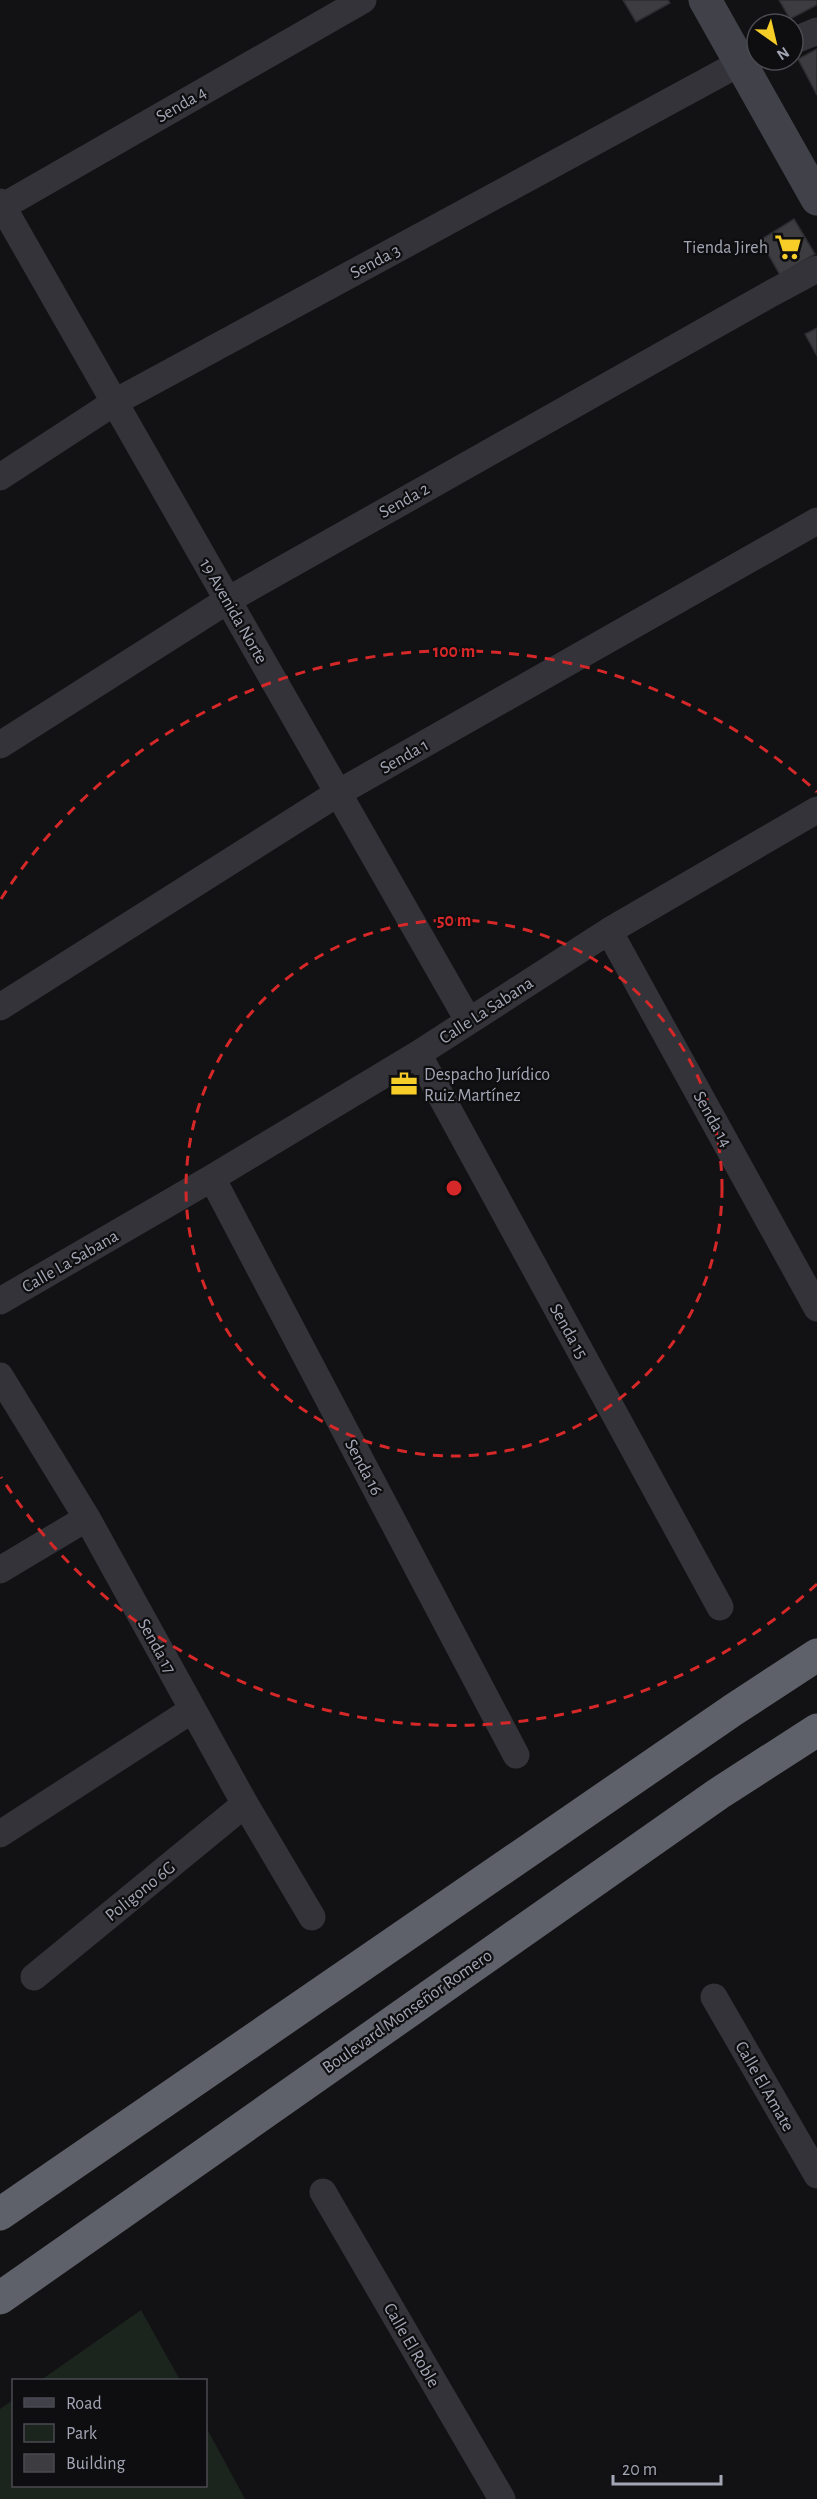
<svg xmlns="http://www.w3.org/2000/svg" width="817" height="2499" viewBox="0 0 817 2499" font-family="'Alegreya Sans',sans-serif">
<rect width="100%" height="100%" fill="#121214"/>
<path fill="#1c241e" d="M141,2310L180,2380H41Z
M13,2400L14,2486H206V2427L245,2499H0V2409Z"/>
<path fill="#3c3c41" stroke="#2d2c30" stroke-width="1.5" d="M623,0H668L670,3L636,22Z
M779,0H817V5L790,19Z
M817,49V95L798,59Z
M794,219L815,254L780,275L760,240Z
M817,328V356L805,334Z"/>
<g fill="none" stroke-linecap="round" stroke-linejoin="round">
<path stroke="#333339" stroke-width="27" d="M793,41L817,31
M0,202L468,1020
M0,208L363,0
M0,477L115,402L740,63L757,56
M0,745L228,600L772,293L817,269
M609,931L817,1308
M0,1007L338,793L817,521
M418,1054L720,1607
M212,1178L516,1755
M0,1301L212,1178L418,1054L609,931L817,810
M0,1376L87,1518L245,1804L312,1917
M0,1570L87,1518
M0,1834L192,1710
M34,1977L245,1804
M714,1997L817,2175
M323,2192L502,2499"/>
<path stroke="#414249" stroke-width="33" d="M705,0L817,199"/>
<path stroke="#5f616a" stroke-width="33" d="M0,2214L733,1710L817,1655
M0,2298L718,1794L817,1730"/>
</g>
<g fill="none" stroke="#d62828" stroke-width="3" stroke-dasharray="10 8">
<circle cx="454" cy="1188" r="268"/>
<path d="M817 1584A537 537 0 0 1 1 1477M1 899A537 537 0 0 1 817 792"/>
</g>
<defs>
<symbol id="supermarket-bare" viewBox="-9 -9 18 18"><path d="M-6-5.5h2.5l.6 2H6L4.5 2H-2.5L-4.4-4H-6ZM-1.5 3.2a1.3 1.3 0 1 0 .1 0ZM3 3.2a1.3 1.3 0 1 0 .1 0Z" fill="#f7cd28" stroke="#0e0d0f" stroke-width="2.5" paint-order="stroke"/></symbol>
<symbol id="office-bare" viewBox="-9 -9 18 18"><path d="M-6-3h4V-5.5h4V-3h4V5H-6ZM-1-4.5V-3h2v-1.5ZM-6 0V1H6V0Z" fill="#f7cd28" stroke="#0e0d0f" stroke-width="2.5" paint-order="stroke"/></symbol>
</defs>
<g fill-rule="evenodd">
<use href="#supermarket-bare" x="769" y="228" width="38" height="38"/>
<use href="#office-bare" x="385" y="1065" width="38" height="38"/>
</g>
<g text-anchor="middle" stroke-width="4.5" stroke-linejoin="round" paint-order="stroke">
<g font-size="18" fill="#a3a6b5" stroke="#0e0d0f">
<text transform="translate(181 104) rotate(-30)" y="6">Senda 4</text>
<text transform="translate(375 261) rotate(-28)" y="6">Senda 3</text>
<text transform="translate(404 500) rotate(-29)" y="6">Senda 2</text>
<text transform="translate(234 611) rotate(60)" y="6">19 Avenida Norte</text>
<text transform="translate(404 756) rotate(-30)" y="6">Senda 1</text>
<text transform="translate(486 1010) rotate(-33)" y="6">Calle La Sabana</text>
<text transform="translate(713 1119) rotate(61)" y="6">Senda 14</text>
<text transform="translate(70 1261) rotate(-30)" y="6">Calle La Sabana</text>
<text transform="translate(569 1331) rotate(61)" y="6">Senda 15</text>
<text transform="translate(364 1467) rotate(62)" y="6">Senda 16</text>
<text transform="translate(157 1646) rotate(61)" y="6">Senda 17</text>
<text transform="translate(140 1891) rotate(-39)" y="6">Poligono 6G</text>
<text transform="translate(407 2011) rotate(-35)" y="6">Boulevard Monseñor Romero</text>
<text transform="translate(765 2086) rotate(60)" y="6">Calle El Amate</text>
<text transform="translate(412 2345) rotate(60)" y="6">Calle El Roble</text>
</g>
<g font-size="18" fill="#a3a6b5" stroke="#0e0d0f" text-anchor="end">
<text x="768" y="253">Tienda Jireh</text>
<text x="424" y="1080" text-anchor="start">Despacho Jurídico<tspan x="424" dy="21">Ruiz Martínez</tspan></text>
</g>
</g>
<circle cx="454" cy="1188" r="9" fill="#d62828" stroke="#0e0d0f" stroke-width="3"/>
<g font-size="18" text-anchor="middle" font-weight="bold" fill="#d62828" stroke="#0e0d0f" stroke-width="4.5" stroke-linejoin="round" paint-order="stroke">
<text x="454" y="657">100 m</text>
<text x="454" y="926">50 m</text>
</g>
<rect x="12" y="2379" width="195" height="108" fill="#0e0d0f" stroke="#4a4a51" stroke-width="1.5"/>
<rect x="24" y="2398" width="30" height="9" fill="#414249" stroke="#4a4a51" stroke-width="1.5"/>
<text x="66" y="2409" font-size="18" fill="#a3a6b5">Road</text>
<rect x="24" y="2424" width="30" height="18" fill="#1c241e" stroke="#4a4a51" stroke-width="1.5"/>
<text x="66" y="2439" font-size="18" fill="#a3a6b5">Park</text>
<rect x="24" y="2454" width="30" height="18" fill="#3c3c41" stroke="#4a4a51" stroke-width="1.5"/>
<text x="66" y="2469" font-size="18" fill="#a3a6b5">Building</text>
<g transform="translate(775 42) rotate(146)"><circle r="28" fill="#0e0d0f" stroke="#4a4a51" stroke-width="1.5"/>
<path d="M0-4.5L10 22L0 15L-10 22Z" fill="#f7cd28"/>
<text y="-9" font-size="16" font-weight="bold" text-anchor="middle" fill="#a3a6b5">N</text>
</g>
<path d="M613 2475v9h108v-9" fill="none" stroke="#a3a6b5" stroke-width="3"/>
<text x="622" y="2475" font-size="18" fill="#a3a6b5" stroke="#0e0d0f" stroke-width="4.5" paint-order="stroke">20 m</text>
</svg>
